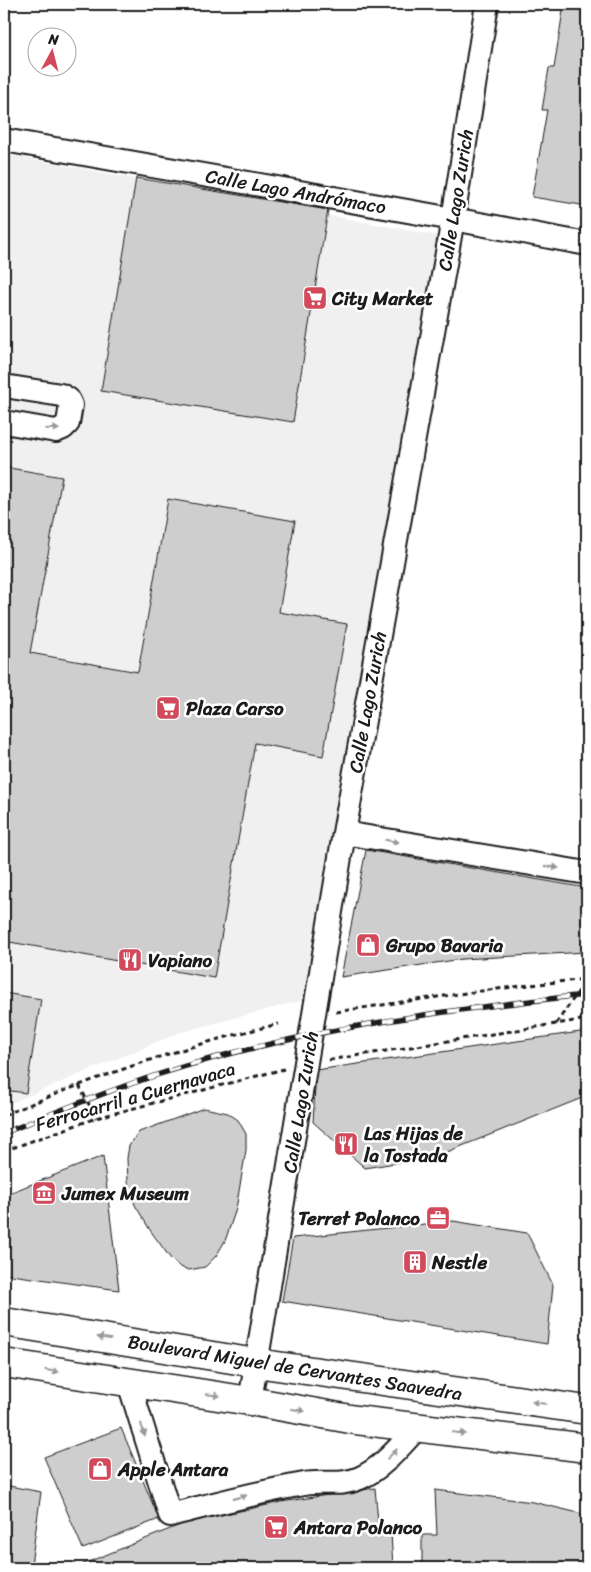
<svg xmlns="http://www.w3.org/2000/svg" width="591" height="1572" viewBox="0 0 591 1572" font-family="Sriracha,sans-serif">
<rect width="100%" height="100%" fill="#fff"/>
<filter id="ink" filterUnits="userSpaceOnUse"><feTurbulence type="fractalNoise" baseFrequency=".02" numOctaves="2"/><feDisplacementMap in="SourceGraphic" scale="10" xChannelSelector="R" yChannelSelector="G"/><feConvolveMatrix kernelMatrix="1 2 1 2 8 2 1 2 1" color-interpolation-filters="sRGB"/></filter>
<g filter="url(#ink)">
<path fill="#f0f0f0" d="M4,154L444,237L311,998L178,1033L4,1106Z"/>
<path fill="#cecece" stroke="#1c1c1c" d="M564,4H587V206L532,197L547,110H542L549,68H554Z
M136,178L328,210L293,422L101,391Z
M4,467L62,477L30,653L138,672L168,499L295,521L279,612L347,624L323,756L255,743L214,978L4,941Z
M366,850L587,888V952L462,959L341,977Z
M4,993L41,999L26,1093L4,1090Z
M587,1031V1096L437,1156L365,1168L313,1122L316,1070Z
M204,1108L228,1113L238,1120L246,1134V1150L236,1209L225,1241L216,1256L205,1267L189,1270L180,1267L171,1259L150,1230L135,1205L128,1182L127,1158L129,1146L139,1132Z
M103,1156L119,1290L4,1274V1195Z
M453,1221L527,1233L553,1285L547,1344L282,1301L293,1238Z
M121,1428L159,1519L83,1549L44,1457Z
M4,1485L41,1492L31,1565L33,1568H4Z
M375,1488L379,1533L391,1532L393,1568H85L83,1564L185,1523L281,1502Z
M435,1490L533,1502L587,1515V1568H422V1535H437Z"/>
<g fill="none" stroke-linecap="round" stroke-linejoin="round">
<defs>
<path id="minor" d="M4,140L453,219L587,244
M4,386L61,395L68,399L71,405L68,423L63,428L56,431L4,422
M344,833L587,873
M129,1383L170,1515C214,1504 258,1492 304,1484C324,1480 339,1487 360,1478C383,1468 401,1445 417,1428
M250,1401L344,833L453,219L487,4"/>
<path id="major" d="M4,1322L256,1363L587,1410
M4,1363L250,1401L356,1420L587,1448"/>
</defs>
<use href="#minor" stroke="#1c1c1c" stroke-width="26"/>
<use href="#major" stroke="#1c1c1c" stroke-width="31"/>
<path stroke="#1c1c1c" stroke-width="3" stroke-dasharray="5 4" stroke-linecap="butt" d="M336,1012C420,999 503,987 587,979
M556,1024L587,979
M329,1060L587,1019
M79,1085L96,1118
M4,1115C93,1078 185,1045 279,1024
M4,1151L96,1118L284,1069"/>
<use href="#minor" stroke="#fff" stroke-width="22"/>
<use href="#major" stroke="#fff" stroke-width="28"/>
<defs>
<path id="rail" d="M4,1133C55,1112 107,1091 160,1074C252,1044 349,1026 444,1012C492,1006 540,999 587,995"/>
</defs>
<use href="#rail" stroke="#1c1c1c" stroke-width="5.5"/>
<use href="#rail" stroke="#fff" stroke-width="4" stroke-dasharray="11" stroke-linecap="butt"/>
</g>
<defs><path id="oneway-solid" d="M-6-.8H1V-3.2L6.5 0L1 3.2V.8H-6Z" transform="scale(1.25)"/></defs>
<g fill="#999">
<use href="#oneway-solid" transform="translate(52 429) rotate(2)"/>
<use href="#oneway-solid" transform="translate(392 841) rotate(9)"/>
<use href="#oneway-solid" transform="translate(552 867) rotate(9)"/>
<use href="#oneway-solid" transform="translate(104 1338) rotate(-171)"/>
<use href="#oneway-solid" transform="translate(52 1371) rotate(9)"/>
<use href="#oneway-solid" transform="translate(213 1395) rotate(8)"/>
<use href="#oneway-solid" transform="translate(539 1403) rotate(-172)"/>
<use href="#oneway-solid" transform="translate(298 1410) rotate(10)"/>
<use href="#oneway-solid" transform="translate(143 1430) rotate(73)"/>
<use href="#oneway-solid" transform="translate(459 1433) rotate(7)"/>
<use href="#oneway-solid" transform="translate(392 1454) rotate(-45)"/>
<use href="#oneway-solid" transform="translate(240 1497) rotate(-15)"/>
</g>
</g>
<defs>
<symbol id="supermarket-square" viewBox="-11 -11 22 22"><rect x="-9" y="-9" width="18" height="18" rx="4" fill="#d1495b" stroke="#fff"/><path d="M-6-5.5h2.5l.6 2H6L4.5 2H-2.5L-4.4-4H-6ZM-1.5 3.2a1.3 1.3 0 1 0 .1 0ZM3 3.2a1.3 1.3 0 1 0 .1 0Z" fill="#fff"/></symbol>
<symbol id="shop-square" viewBox="-11 -11 22 22"><rect x="-9" y="-9" width="18" height="18" rx="4" fill="#d1495b" stroke="#fff"/><path d="M-5-2.5h2.3a2.7 3.5 0 0 1 5.4 0H5L5.5 6h-11ZM-1.5-2.5h3a1.5 2.3 0 0 0-3 0Z" fill="#fff"/></symbol>
<symbol id="restaurant-square" viewBox="-11 -11 22 22"><rect x="-9" y="-9" width="18" height="18" rx="4" fill="#d1495b" stroke="#fff"/><path d="M-5-6h1v4h1v-4h1v4h1v-4h1v5L-1.5 .5V6h-2V.5L-5-1ZM5-6V6H3V1.5H1.5Q1.5-4 5-6Z" fill="#fff"/></symbol>
<symbol id="museum-square" viewBox="-11 -11 22 22"><rect x="-9" y="-9" width="18" height="18" rx="4" fill="#d1495b" stroke="#fff"/><path d="M0-6L6-3V-2H-6V-3ZM-5-1h2V3h-2ZM-1-1h2V3h-2ZM3-1h2V3H3ZM-6 4H6V6H-6Z" fill="#fff"/></symbol>
<symbol id="office-square" viewBox="-11 -11 22 22"><rect x="-9" y="-9" width="18" height="18" rx="4" fill="#d1495b" stroke="#fff"/><path d="M-6-3h4V-5.5h4V-3h4V5H-6ZM-1-4.5V-3h2v-1.5ZM-6 0V1H6V0Z" fill="#fff"/></symbol>
<symbol id="building-square" viewBox="-11 -11 22 22"><rect x="-9" y="-9" width="18" height="18" rx="4" fill="#d1495b" stroke="#fff"/><path d="M-4-6H4V6H1V3H-1V6H-4ZM-2.5-4.3h1.7v1.8h-1.7ZM.8-4.3h1.7v1.8H.8ZM-2.5-1h1.7V.8h-1.7ZM.8-1h1.7V.8H.8Z" fill="#fff"/></symbol>
</defs>
<g fill-rule="evenodd">
<use href="#supermarket-square" x="301" y="284" width="28" height="28"/>
<use href="#supermarket-square" x="154" y="694" width="28" height="28"/>
<use href="#shop-square" x="354" y="931" width="28" height="28"/>
<use href="#restaurant-square" x="116" y="946" width="28" height="28"/>
<use href="#restaurant-square" x="332" y="1130" width="28" height="28"/>
<use href="#museum-square" x="30" y="1179" width="28" height="28"/>
<use href="#office-square" x="424" y="1204" width="28" height="28"/>
<use href="#building-square" x="401" y="1248" width="28" height="28"/>
<use href="#shop-square" x="86" y="1455" width="28" height="28"/>
<use href="#supermarket-square" x="262" y="1513" width="28" height="28"/>
</g>
<g text-anchor="middle" stroke-width="5" stroke-linejoin="round" paint-order="stroke">
<g font-size="19" fill="#1c1c1c" stroke="#fff">
<text transform="translate(296 191) rotate(10)" y="7">Calle Lago Andrómaco</text>
<text transform="translate(455 200) rotate(-81)" y="7">Calle Lago Zurich</text>
<text transform="translate(367 702) rotate(-80)" y="7">Calle Lago Zurich</text>
<text transform="translate(135 1096) rotate(-16)" y="7">Ferrocarril a Cuernavaca</text>
<text transform="translate(300 1102) rotate(-81)" y="7">Calle Lago Zurich</text>
<text transform="translate(295 1367) rotate(9)" y="7">Boulevard Miguel de Cervantes Saavedra</text>
</g>
<g font-size="19" font-weight="bold" fill="#1c1c1c" stroke="#fff" text-anchor="start">
<text x="332" y="305">City Market</text>
<text x="186" y="715">Plaza Carso</text>
<text x="386" y="952">Grupo Bavaria</text>
<text x="148" y="967">Vapiano</text>
<text x="364" y="1140">Las Hijas de<tspan x="364" dy="22">la Tostada</tspan></text>
<text x="62" y="1200">Jumex Museum</text>
<text x="420" y="1225" text-anchor="end">Terret Polanco</text>
<text x="432" y="1269">Nestle</text>
<text x="118" y="1476">Apple Antara</text>
<text x="294" y="1534">Antara Polanco</text>
</g>
</g>
<rect width="591" height="1572" fill="none" stroke="#fff" stroke-width="20"/>
<rect x="10" y="10" width="571" height="1552" fill="none" stroke="#1c1c1c" stroke-width="2" filter="url(#ink)"/>
<g transform="translate(52 52) rotate(7)"><circle r="24" fill="#ffffff" stroke="#a4a4a4"/>
<path d="M0-4L9 19L0 12L-9 19Z" fill="#d1495b"/>
<text y="-8" font-size="14" font-weight="bold" text-anchor="middle" fill="#1c1c1c">N</text>
</g>
</svg>
